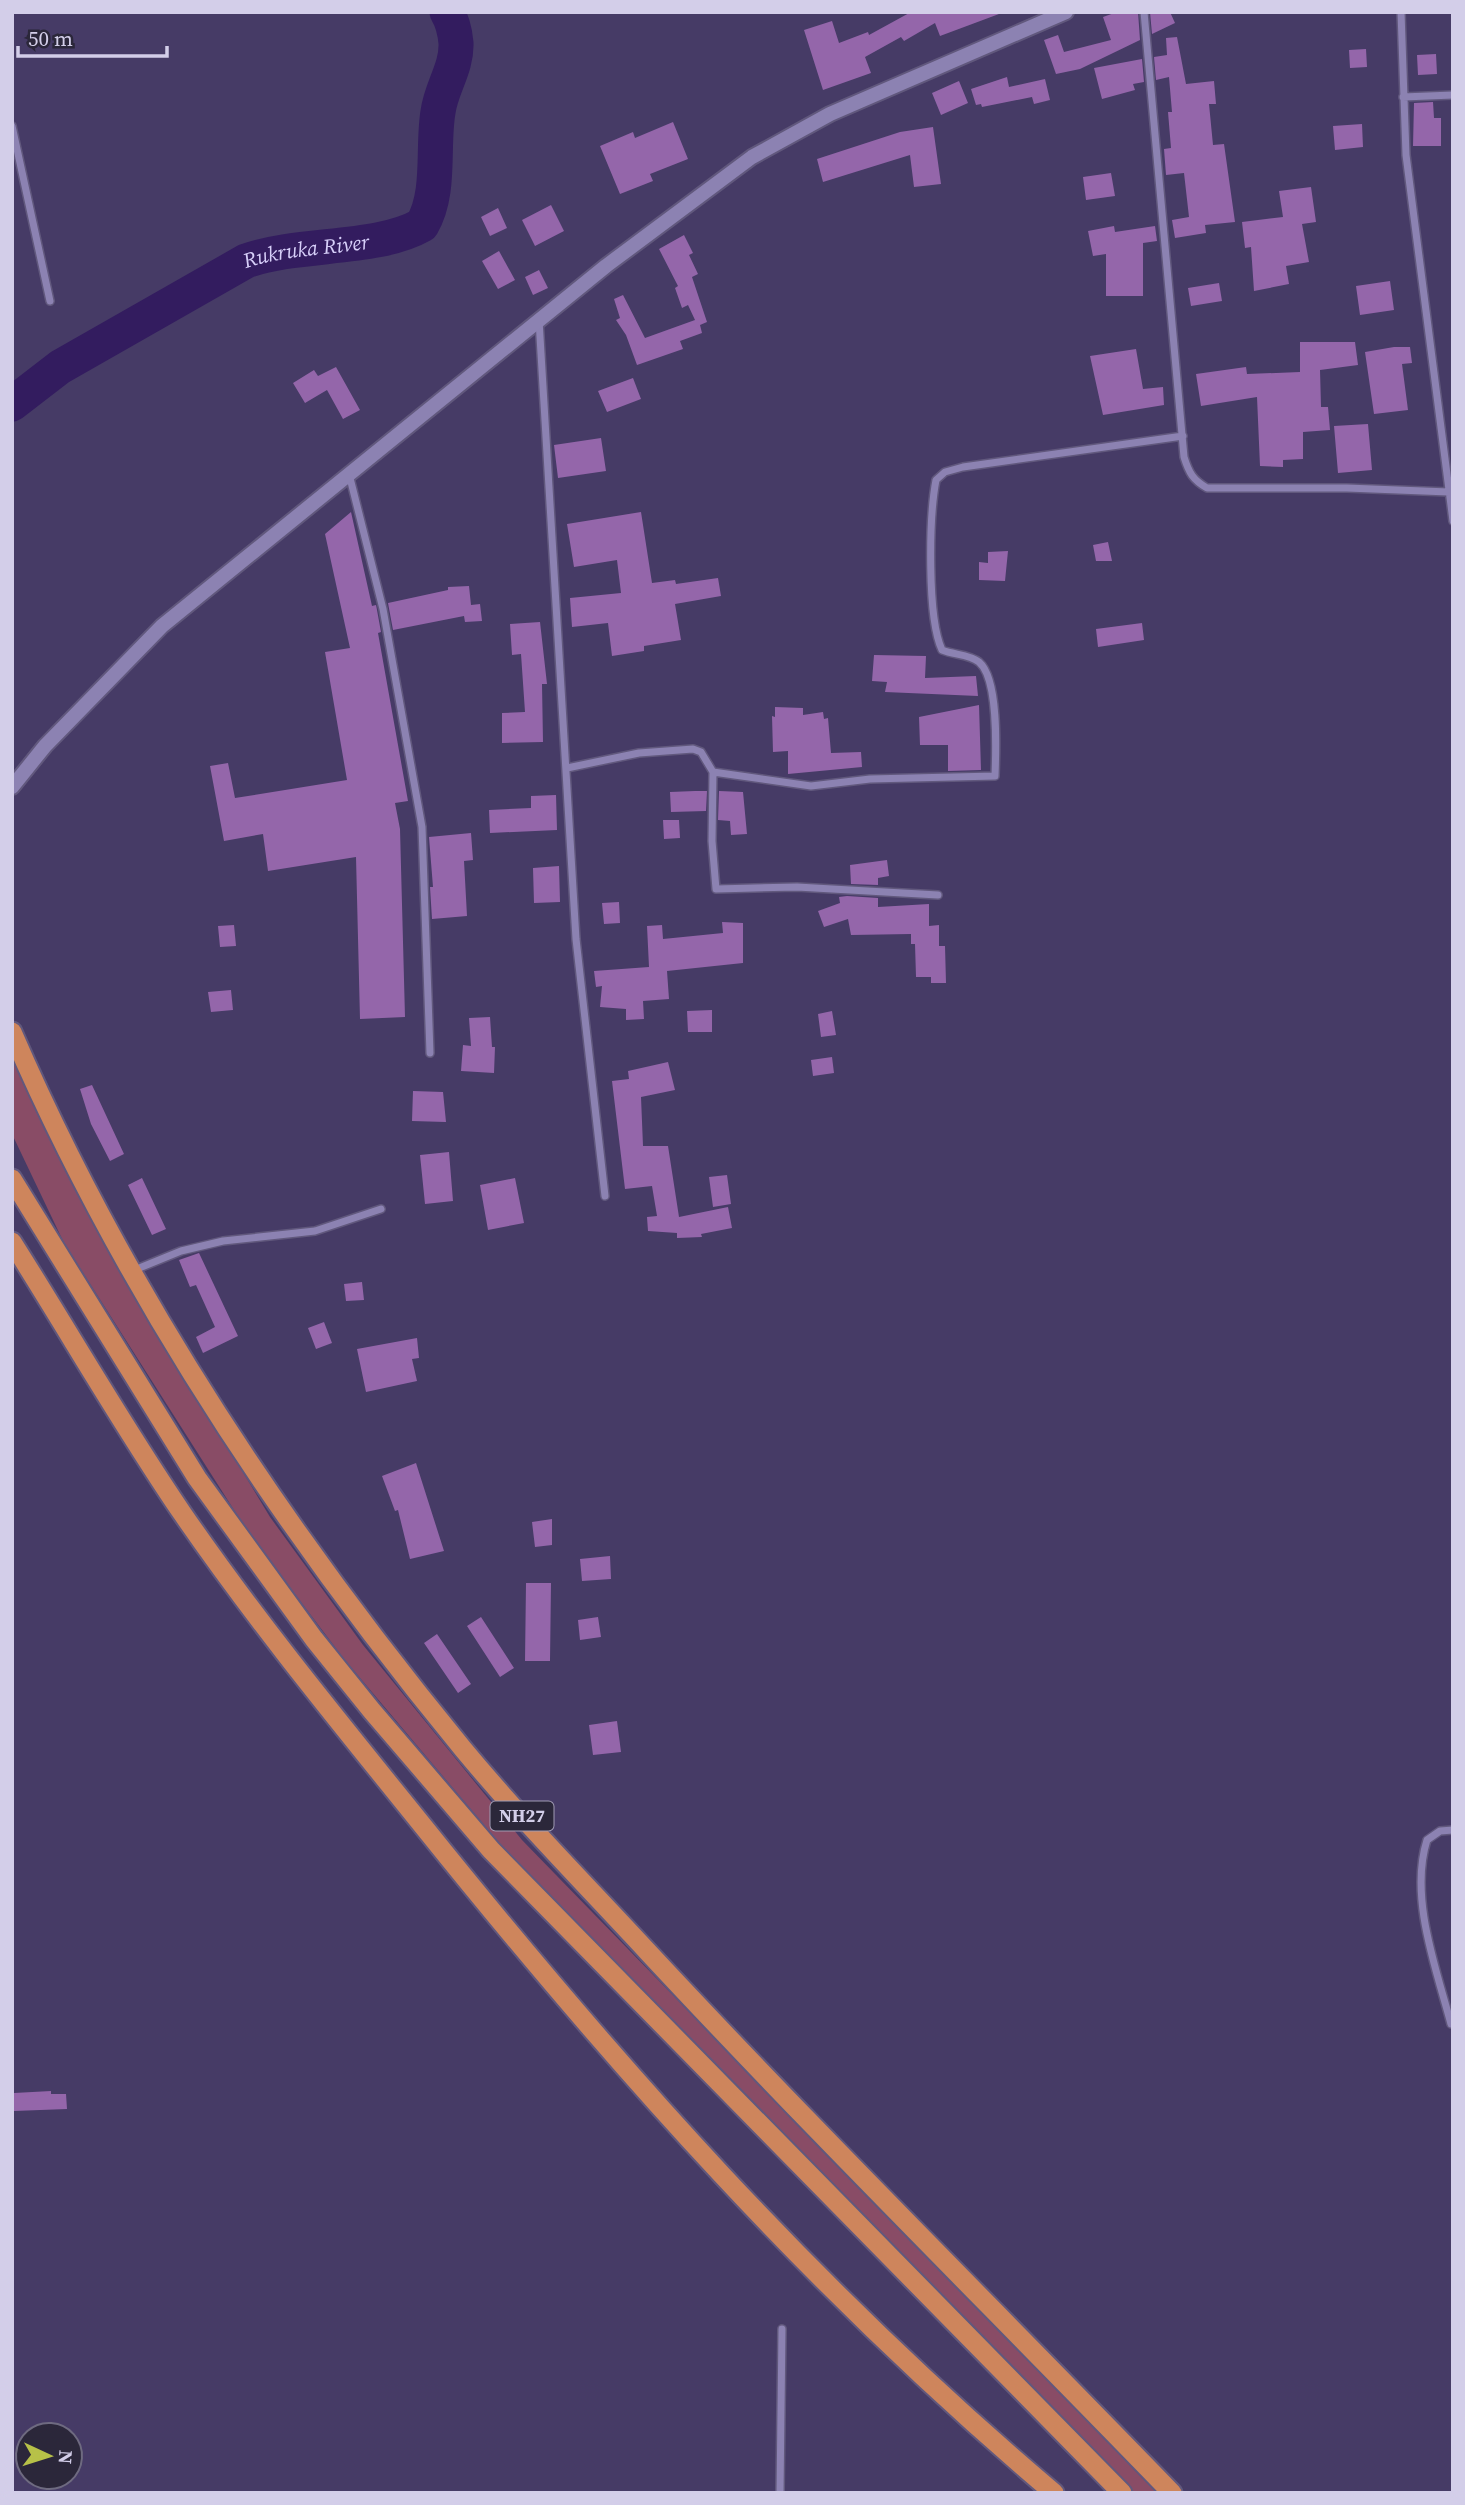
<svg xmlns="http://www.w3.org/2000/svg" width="1465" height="2505" viewBox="0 0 1465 2505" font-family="'Source Serif 4',serif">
<rect width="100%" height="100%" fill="#463b66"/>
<path fill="#894c66" d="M12,1053L95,1227L270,1517L363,1645L522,1840L1157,2493H1134L511,1857L344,1659L248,1532L64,1243L12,1134Z"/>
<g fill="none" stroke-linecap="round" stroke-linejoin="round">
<path stroke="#331c5f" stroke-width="35" id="s1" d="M12,404L60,367L246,261C300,242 376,251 422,225C441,193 432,147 438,112C441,88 457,68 456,43C455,32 453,22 447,12"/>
</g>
<path fill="#9466aa" d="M911,12L999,14L940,36L935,23L904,41L901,37L865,57L871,73L823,90L804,30L832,21L839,43L868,32L869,35Z
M1117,12H1138L1140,40L1080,69L1056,74L1044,40L1058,35L1064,52L1111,40L1103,17Z
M1150,12H1170L1175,23L1152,34Z
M1177,37L1186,84L1214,81L1216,104H1209L1213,145L1224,144L1235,222L1205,225L1206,233L1175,238L1172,220L1189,217L1184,173L1166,175L1164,149L1171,148L1168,112H1172L1169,77L1156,80L1154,57L1167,55L1166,38Z
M1366,49L1367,67L1350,68L1349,50Z
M1436,54L1437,74L1418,75L1417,55Z
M1142,59L1144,82L1133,84L1135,90L1102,99L1094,68Z
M1007,77L1009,87L1045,79L1050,100L1034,104L1032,97L982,107L981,104L976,105L971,89Z
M959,81L968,103L941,115L932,93Z
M1433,102L1434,118H1441V146H1413L1414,103Z
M673,122L688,159L650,174L653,181L620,194L600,146L633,132L635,138Z
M1362,124L1363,147L1335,150L1333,126Z
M933,127L941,184L914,187L910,155L823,182L817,159L900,132Z
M1111,173L1115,196L1086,200L1083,177Z
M1311,187L1316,222L1302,224L1309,262L1286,266L1289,284L1254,291L1251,247L1245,248L1242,222L1283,217L1279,191Z
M551,205L564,231L535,246L522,220Z
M498,208L507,228L490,236L481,217Z
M1114,226L1115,232L1155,226L1157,241L1143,243V296H1106V254L1093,256L1088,231Z
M684,235L693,253L689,255L698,274L692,277L707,322L700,325L702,333L680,341L683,349L637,365L626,335L616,320L620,318L614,299L623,295L645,338L695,320L688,305L682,308L675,288L678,286L659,249Z
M499,251L515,280L498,289L482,261Z
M539,270L548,288L533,295L525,277Z
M1390,281L1394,310L1360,315L1356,286Z
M1219,283L1222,301L1191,306L1188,288Z
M1300,342H1355L1358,365L1320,370L1321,407H1328L1330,430L1303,432V459L1283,460V467L1260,466L1257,397L1201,406L1196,374L1246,367L1247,374L1300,372Z
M1394,347H1410L1412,363L1402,364L1408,410L1374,414L1365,352Z
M1136,349L1143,389L1163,387L1164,405L1103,415L1090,356Z
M336,367L360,410L343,419L327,390L305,403L293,383L314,370L318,376Z
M633,378L641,399L607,412L598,391Z
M1368,424L1372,470L1338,473L1334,426Z
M601,438L606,471L558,478L554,445Z
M351,512L372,606L376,605L377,610L381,632L378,633L408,801L395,803L400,829L405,1017L360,1019L356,857L268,871L263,834L224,841L210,766L228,763L235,798L347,780L325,652L350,648L325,534Z
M641,512L652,583L675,580L676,584L718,578L721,596L675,604L681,640L644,646V651L612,656L608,623L572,627L570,598L621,593L617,560L574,567L567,524Z
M1108,542L1112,561H1096L1093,545Z
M1008,551L1005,581L979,580V562L988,563V552Z
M469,586L471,605L480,604L482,621L465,622L464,616L393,630L388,603L448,590V587Z
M540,622L547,684H542L543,742L502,743V713L525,712L521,654L512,655L510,624Z
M1142,623L1144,640L1098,647L1096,629Z
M874,655L926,656L925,678L976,676L978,696L885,692L887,682L872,681Z
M979,705L981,770L948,771V745H920L919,717Z
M775,707L803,708V715L823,712L824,719L828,718L831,753L861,752L862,767L788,774V751L773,752L772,716L775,717Z
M695,791H707L706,811L671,812L670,792Z
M719,791L743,792L747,834L731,835L730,821L718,820Z
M556,795L557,830L490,833L489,810L531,808V796Z
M663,820H679L680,838L664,839Z
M471,833L473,860L464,861L467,916L432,919L430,887H433L429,837Z
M887,860L889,876L878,878V885L851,884L850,865Z
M559,866L560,902L534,903L533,868Z
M847,896L878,898V907L929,904V926L939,925V946H945L946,983H931V977H916L915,944H911V934L851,935L848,919L824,927L818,911L840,903L839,897Z
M619,902L620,923L604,924L602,903Z
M722,922L743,923V963L667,971L669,999L643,1001L644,1019L626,1020V1009L600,1007L602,986L596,987L594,971L649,967L647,926L662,925L663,939L723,933Z
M234,925L236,946L220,947L218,926Z
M231,990L233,1010L211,1012L208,992Z
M712,1010V1032H688L687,1011Z
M832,1011L836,1035L821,1037L818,1014Z
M490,1017L492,1047H495L494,1073L461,1071L463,1045L471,1046L469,1018Z
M832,1057L834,1073L813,1076L811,1060Z
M668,1062L675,1090L641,1097L643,1146H668L679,1217L728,1207L732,1228L701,1234L702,1237L677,1238V1233L648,1231L647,1217L657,1216L652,1186L625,1189L612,1081L629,1079L628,1071Z
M92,1085L124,1154L110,1161L91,1124L80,1089Z
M413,1091L443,1092L446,1122L412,1121Z
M449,1152L453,1201L425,1204L420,1155Z
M727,1175L731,1204L713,1207L709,1177Z
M142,1178L166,1229L152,1235L128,1185Z
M515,1178L524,1223L488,1230L480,1185Z
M199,1253L238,1336L203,1353L196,1337L215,1327L196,1285L190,1287L179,1260Z
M362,1282L364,1300L346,1301L344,1284Z
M324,1322L332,1343L316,1349L308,1328Z
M417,1338L419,1358L412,1359L417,1381L366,1392L357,1349Z
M416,1463L444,1551L410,1559L398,1510L395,1511L382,1476Z
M552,1519V1545L535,1547L532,1522Z
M610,1556L611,1579L582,1581L580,1559Z
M526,1583H551L550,1661H525Z
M481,1617L514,1668L500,1677L467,1626Z
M598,1617L601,1637L580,1640L578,1620Z
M437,1634L471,1684L458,1693L424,1643Z
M617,1721L621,1752L593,1755L589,1725Z
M51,2091V2094H66L67,2109L14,2111V2093Z"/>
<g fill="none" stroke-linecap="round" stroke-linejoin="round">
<defs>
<path id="minor" d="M1144,12L1184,457C1189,473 1193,480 1207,488H1347L1449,492
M1401,12L1406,155L1453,521
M1403,97L1453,95
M12,126L50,301
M539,320L576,939L605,1196
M349,474L383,609L422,827L430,1053
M567,768L639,753L693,749L701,752L713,772L712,841L716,889L797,887L938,895
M713,772L811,786L870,779L995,776C996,750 999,679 979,662C969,654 954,655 942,650C927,618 929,517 936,480L945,472L963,467L1183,436
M132,1271L181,1251L223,1241L315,1231L381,1209
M1451,2024C1436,1968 1409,1897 1427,1840L1440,1831L1453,1830
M780,2493L782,2329"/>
<path id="secondary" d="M12,787L45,746L162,626L606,266L752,157L830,114L1066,12"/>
<path id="trunk" d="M12,1032C124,1291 284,1531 463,1749C521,1819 585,1884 647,1951C818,2135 997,2312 1172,2493
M12,1179L197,1478L314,1639L372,1711L491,1850L1122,2493
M12,1242C69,1332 122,1425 182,1513C257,1622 340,1723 423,1826C618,2069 815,2291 1054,2493"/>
</defs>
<use href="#minor" stroke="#61587d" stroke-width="10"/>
<use href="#secondary" stroke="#61587d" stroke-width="18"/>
<use href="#trunk" stroke="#61587d" stroke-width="23"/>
<use href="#minor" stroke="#8c82b2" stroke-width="7"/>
<use href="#secondary" stroke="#8c82b2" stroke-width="14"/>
<use href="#trunk" stroke="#ce855c" stroke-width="19"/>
</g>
<g text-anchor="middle" stroke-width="7" stroke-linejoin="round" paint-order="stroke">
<rect fill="#2b273a" stroke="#a19cb4" stroke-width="2" x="490.5" y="1801.5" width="63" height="29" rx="5"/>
<g font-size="18" font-weight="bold" fill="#d3cee9">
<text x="522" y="1822">NH27</text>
</g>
<g font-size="21" font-style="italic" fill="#d7cff9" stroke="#2b273a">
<text dy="7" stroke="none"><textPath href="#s1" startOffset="336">Rukruka River</textPath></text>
</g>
</g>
<rect width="1465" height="2505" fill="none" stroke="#d3cee9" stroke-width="28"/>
<g transform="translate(49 2456) rotate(94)"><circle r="33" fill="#2b273a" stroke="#6e6a80" stroke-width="2"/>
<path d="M0-5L12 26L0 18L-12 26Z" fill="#b7c148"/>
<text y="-10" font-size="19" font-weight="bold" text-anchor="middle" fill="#d3cee9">N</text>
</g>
<path d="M18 46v10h149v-10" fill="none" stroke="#d3cee9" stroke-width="3.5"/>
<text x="28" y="46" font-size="21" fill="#d3cee9" stroke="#2b273a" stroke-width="5" paint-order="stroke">50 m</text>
</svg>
